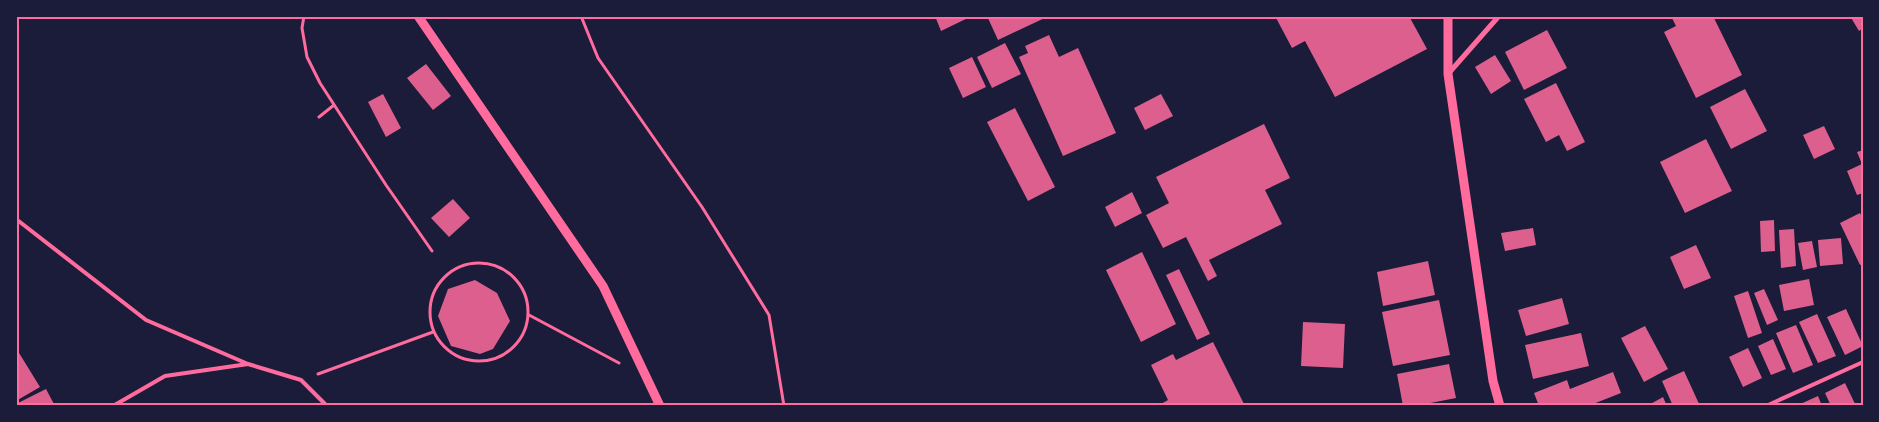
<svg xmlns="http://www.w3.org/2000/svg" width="1879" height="422" viewBox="0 0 1879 422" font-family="Manrope,sans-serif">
<rect width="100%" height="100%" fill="#1b1b3a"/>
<path fill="#dd5f8e" d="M935,16H972L941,31Z
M987,16H1049L998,40Z
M1275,16H1409L1427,49L1335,97L1305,41L1292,48Z
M1671,16H1713L1742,75L1696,98L1664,32L1676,26Z
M1850,16H1863V28L1859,31Z
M1547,30L1567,68L1524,90L1505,52Z
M1049,35L1059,57L1078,48L1116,133L1063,156L1019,57L1028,53L1025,46Z
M1005,43L1021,74L992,88L977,57Z
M1495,55L1511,81L1491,94L1475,67Z
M972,57L986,87L963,98L949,68Z
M426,64L451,96L433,110L407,78Z
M1556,83L1585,142L1567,151L1559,135L1546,142L1524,99Z
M1745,89L1767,131L1731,149L1710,107Z
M383,94L401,128L386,137L368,102Z
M1161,94L1173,116L1145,130L1134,108Z
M1015,108L1055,187L1028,201L987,122Z
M1264,124L1290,178L1265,190L1282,224L1209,260L1217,276L1208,281L1186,237L1163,248L1146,215L1169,203L1156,177Z
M1824,126L1835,149L1814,159L1803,135Z
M1706,139L1732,191L1685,213L1660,162Z
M1863,150V193L1857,195L1847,171L1862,164L1857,152Z
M1132,192L1142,213L1115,227L1105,207Z
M453,199L470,218L449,237L431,218Z
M1860,213L1863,219V264L1860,265L1840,223Z
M1774,220L1775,251L1761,252L1760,221Z
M1533,228L1536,245L1505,251L1501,233Z
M1794,229L1796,266L1781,268L1779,230Z
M1841,238L1843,264L1820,266L1818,240Z
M1812,241L1817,267L1803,270L1798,243Z
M1696,245L1711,278L1684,289L1670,257Z
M1142,252L1176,324L1141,342L1106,270Z
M1428,261L1435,295L1383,306L1377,272Z
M1179,269L1210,334L1197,340L1166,275Z
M1809,279L1814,305L1784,311L1779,285Z
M475,280L497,293L510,321L493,349L480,354L451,346L438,316L448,289Z
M1764,289L1778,320L1767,325L1754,293Z
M1748,291L1762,333L1748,338L1734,296Z
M1562,298L1569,324L1526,336L1518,310Z
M1439,300L1450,355L1393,366L1382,312Z
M1846,309L1863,346L1845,355L1827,317Z
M1817,314L1836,356L1818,363L1799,322Z
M1303,322L1345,324L1343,368L1301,366Z
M1796,325L1813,365L1793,373L1776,333Z
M1645,326L1668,369L1644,382L1621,338Z
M1581,333L1589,366L1533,379L1525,345Z
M1773,339L1786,369L1771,375L1758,346Z
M1213,342L1245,406H1162L1161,404L1168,400L1151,365L1173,354L1176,360Z
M16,348L40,387L16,401Z
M1748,348L1762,378L1743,387L1729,357Z
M1449,364L1456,398L1415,406H1403L1397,374Z
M1684,371L1700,406H1673L1662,381Z
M1613,372L1621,393L1588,406H1539L1534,393L1567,380L1570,389Z
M1845,383L1856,406H1831L1825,393Z
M46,389L55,406H16V404Z
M1818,396L1822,406H1796Z
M1663,397L1667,406H1647Z"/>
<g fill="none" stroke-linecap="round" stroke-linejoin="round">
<path stroke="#ff6b9d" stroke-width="3" d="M304,16L302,28L307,57L320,83L386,185L432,251
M581,16L598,58L702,207L769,315L784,406
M319,117L334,105
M430 312a49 49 0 1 1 98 0a49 49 0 1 1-98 0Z
M529,315L619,363
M318,374L433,332"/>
<path stroke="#ff6b9d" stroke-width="4" d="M16,219L146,320L248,364
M113,406L165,376L248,364L301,380L327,406
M1766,406L1863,362"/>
<path stroke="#ff6b9d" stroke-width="5" d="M1448,74L1499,16"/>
<path stroke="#ff6b9d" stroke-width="9" d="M418,16L603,286L660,406
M1448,16V74L1493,381L1500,406"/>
</g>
<rect width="1879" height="422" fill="none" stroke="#1b1b3a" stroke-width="35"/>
<rect x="18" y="18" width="1844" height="386" fill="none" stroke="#ff6b9d" stroke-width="2"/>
</svg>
